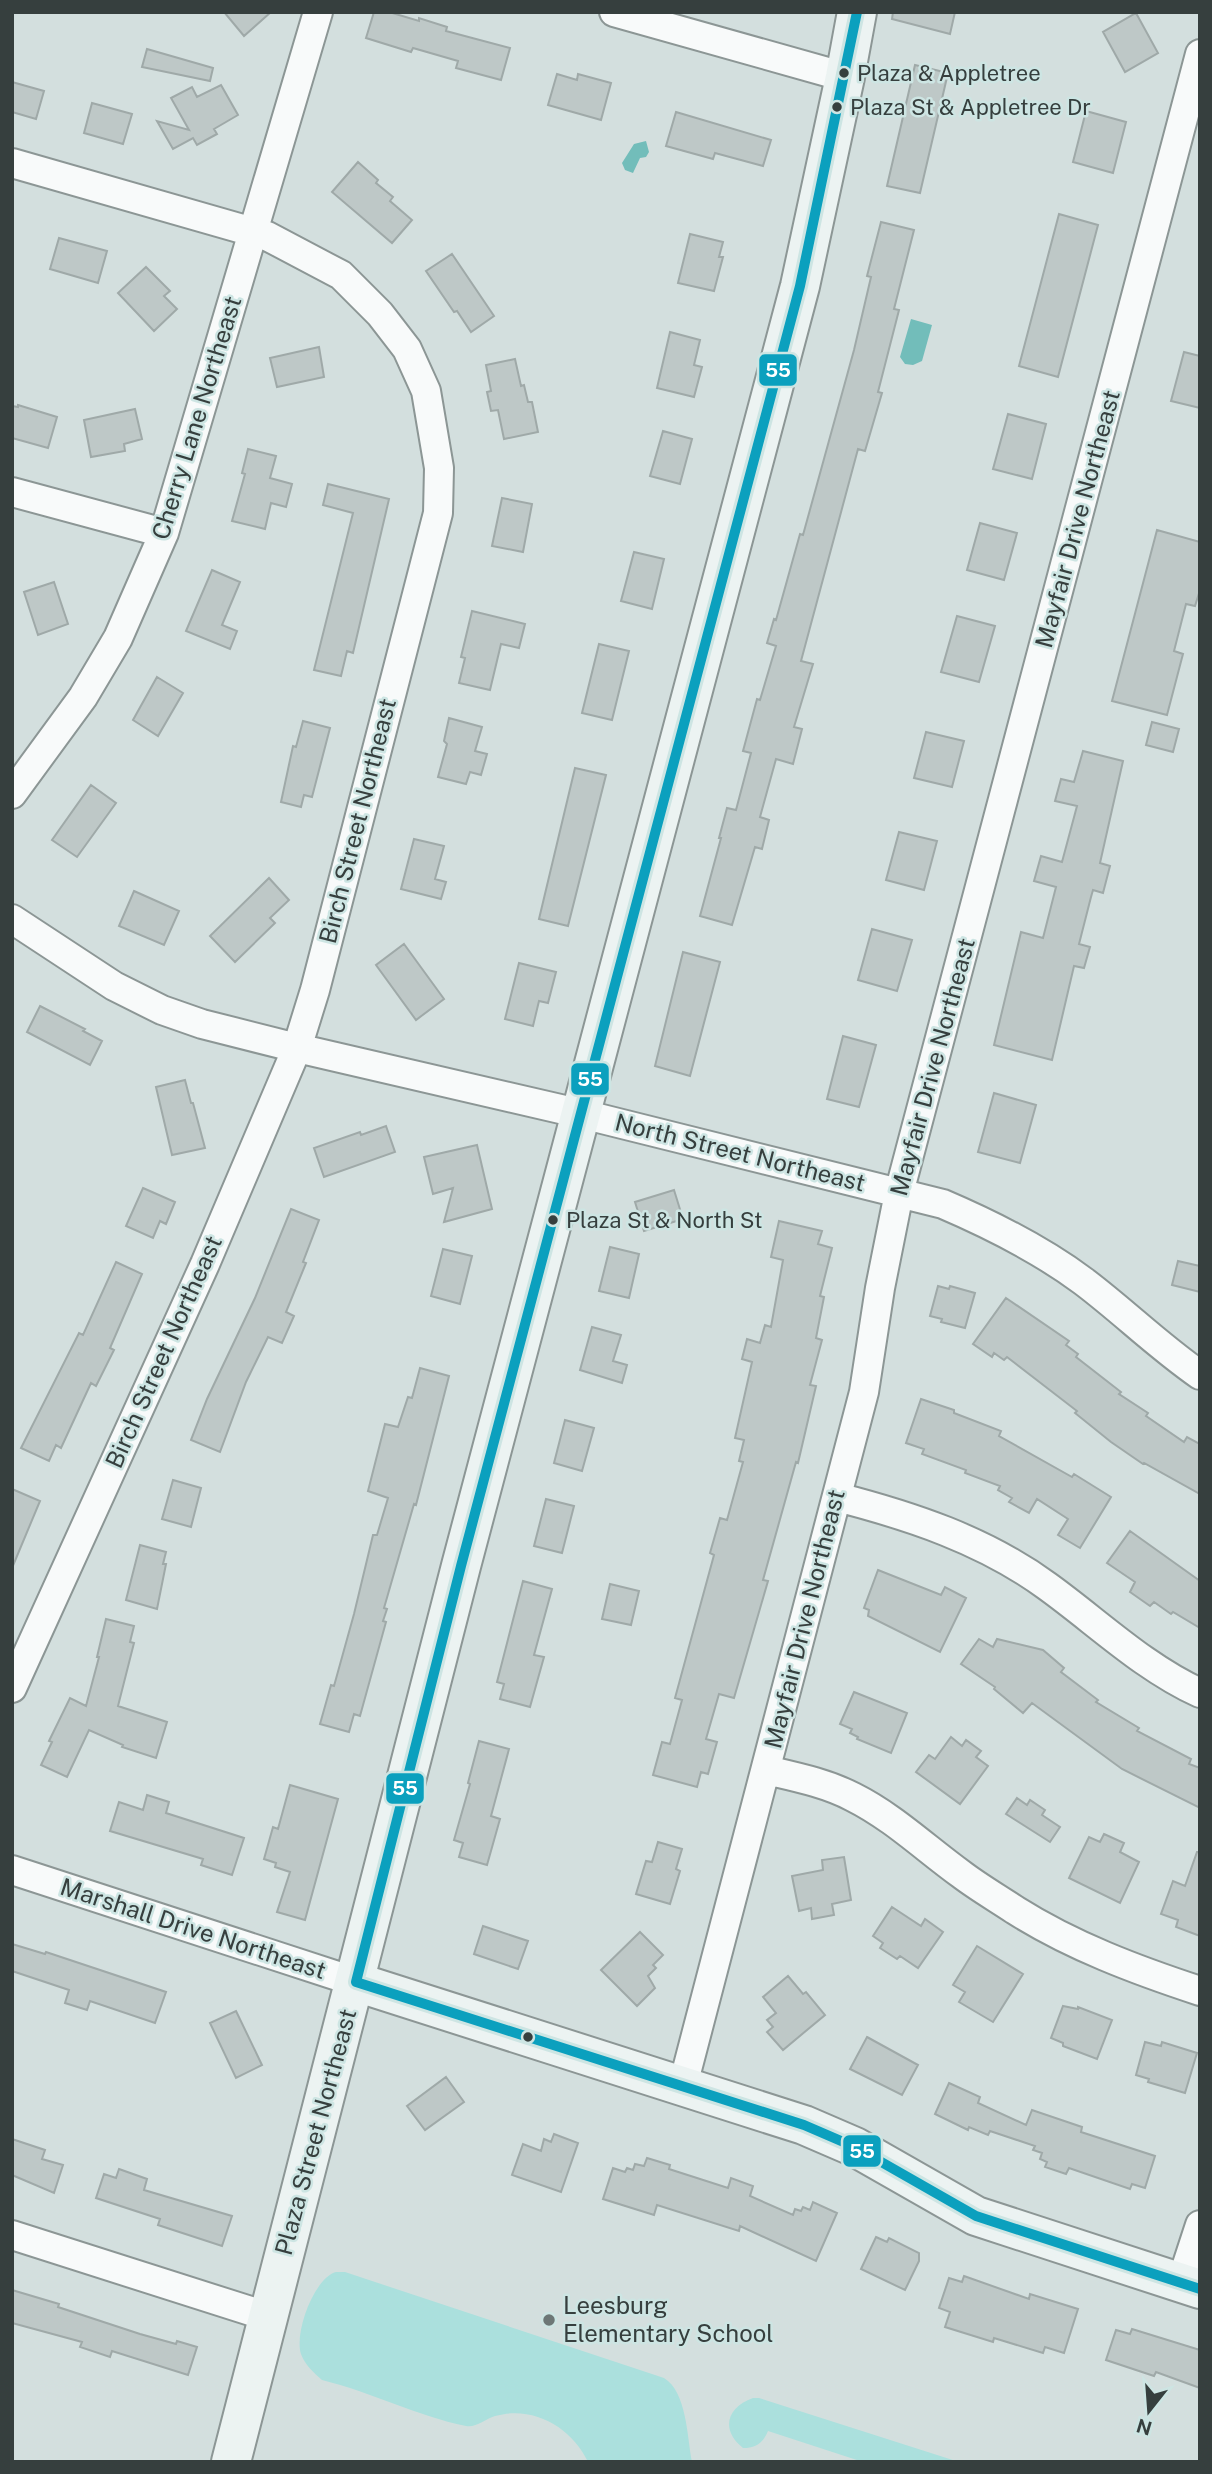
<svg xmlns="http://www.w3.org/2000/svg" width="1212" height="2474" viewBox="0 0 1212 2474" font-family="'Public Sans',sans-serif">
<rect width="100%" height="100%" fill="#d3dfde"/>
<path fill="#abe0dd" d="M336,2272H345L664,2378C687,2392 687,2437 692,2462H588C572,2428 534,2405 495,2416C485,2419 476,2428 466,2426C417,2416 371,2392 322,2380C314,2373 305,2365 301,2354C294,2333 314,2278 336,2272Z
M753,2398H759L959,2462H863L768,2431C763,2443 756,2448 743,2448C720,2430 727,2407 753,2398Z"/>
<path fill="#72bdba" d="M646,141L649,152L646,157L640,158L633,173L625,170L622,163L634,144Z
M911,319L932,325L922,361L913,365L905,364L900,357Z"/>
<path fill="#bec8c7" stroke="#9fa9a8" stroke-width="2" d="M224,12H271L244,36Z
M374,12H389L419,21V18L447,27L446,31L510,48L501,80L456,68L458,61L413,48L411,52L366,38Z
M893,12H955L950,34L892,19Z
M1136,13L1158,53L1125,72L1103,32Z
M147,49L213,68L210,81L142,67Z
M915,65L948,73L920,193L887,186Z
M557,74L577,80L578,74L611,83L601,120L548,105Z
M12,82L44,91L36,119L12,112Z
M221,85L238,115L214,129L217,134L197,145L193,138L173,149L157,121L189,130L171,98L192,87L197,97Z
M92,103L132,114L123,144L84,133Z
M1086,111L1126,122L1113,173L1073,162Z
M676,112L771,140L763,166L715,153L713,159L666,146Z
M358,162L378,180L376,183L393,197L390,201L412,220L392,243L332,192Z
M1059,214L1098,225L1058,377L1019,366Z
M881,222L914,230L894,309L899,310L878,392L882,393L865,451L858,449L801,661L813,664L794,727L802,729L793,764L776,759L760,817L769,820L762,849L755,847L732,925L700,916L721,838H719L727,808L736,810L751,753L743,751L757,699L760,700L776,646L767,643L774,619L776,620L800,534L803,535L854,350L871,277L867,276Z
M690,234L723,242L719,257H723L714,291L678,283Z
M59,238L107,251L98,283L50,269Z
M452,254L494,316L471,332L457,311L454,312L426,271Z
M146,267L170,291L164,296L177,309L154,331L118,293Z
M670,332L700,340L694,365L702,367L694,397L657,388Z
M319,347L324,377L277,387L270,358Z
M1184,352L1200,356V408L1171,401Z
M515,359L521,386L524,385L528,402H532L538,432L504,439L498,410L491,411L487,392L491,391L486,365Z
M18,405L57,417L48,448L12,438V406L18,407Z
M135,409L142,439L124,444L125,451L91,457L84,420Z
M1008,414L1046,424L1032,479L993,469Z
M663,431L692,439L680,484L650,476Z
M248,449L276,456L270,478L292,484L286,507L271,503L265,529L232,521L245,474L242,473Z
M328,484L389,499L353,653L347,651L341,676L314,670L353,513L323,505Z
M502,498L532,504L523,552L492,546Z
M980,523L1017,533L1004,580L967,570Z
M1157,530L1200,542V590L1195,606L1186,604L1174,651L1183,654L1167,715L1112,701Z
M634,552L664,559L652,609L621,601Z
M212,570L240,582L222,625L237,631L230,649L186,631Z
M54,582L68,624L38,635L24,592Z
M472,611L525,624L519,648L501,644L490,690L459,683L465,658L461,657Z
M957,616L995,626L979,682L941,672Z
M599,644L629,651L612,720L582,713Z
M157,677L183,693L158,736L133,720Z
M449,718L482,727L475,751L487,754L481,775L470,772L466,784L438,777L447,744L444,741Z
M303,721L330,728L312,797L304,795L301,807L281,802L293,746L296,747Z
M1152,722L1179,729L1173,752L1146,745Z
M926,732L964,741L952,787L914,778Z
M1083,751L1123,761L1100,863L1110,866L1103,893L1093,890L1091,897L1079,944L1090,947L1084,968L1074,966L1052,1060L994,1045L1021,932L1043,938L1056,887L1034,881L1041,856L1062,862L1077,806L1055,801L1061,779L1074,782Z
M575,768L606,775L568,926L539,919Z
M91,785L116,803L77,857L52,840Z
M899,832L937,841L924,890L886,880Z
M414,839L444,846L435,879L446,882L441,899L401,889Z
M269,878L289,900L270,918L275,923L235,962L210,936Z
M134,891L179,911L164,945L119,926Z
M872,929L912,940L897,991L858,980Z
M404,944L444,999L416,1020L376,965Z
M683,952L720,962L690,1076L655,1066Z
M519,963L556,972L548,1003L539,1001L533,1026L505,1019Z
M40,1006L85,1029L83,1031L102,1041L90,1065L27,1032Z
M843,1036L876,1045L859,1107L827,1099Z
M185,1080L191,1103H193L205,1148L172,1155L156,1087Z
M994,1093L1036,1105L1020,1163L978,1152Z
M386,1126L395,1152L324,1177L314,1148L360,1132L361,1135Z
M477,1145L492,1209L444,1222L453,1188L433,1194L424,1157Z
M143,1188L175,1202L166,1224L160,1221L153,1238L126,1226Z
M674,1190L683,1219L644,1231L635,1202Z
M291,1209L319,1220L303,1262L306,1263L286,1312L294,1316L282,1343L268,1337L246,1382L220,1452L191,1440L207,1399L255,1298Z
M779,1221L822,1231L818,1244L832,1248L820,1296L824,1297L816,1338L822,1340L810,1385L816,1386L798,1463L796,1462L763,1580L768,1581L734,1698L719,1694L706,1739L717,1742L708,1774L701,1772L697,1787L653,1775L662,1742L670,1744L682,1700L675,1698L714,1555L710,1553L720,1518L727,1520L743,1462L739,1461L744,1440L735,1438L752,1362L742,1359L747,1339L760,1343L765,1325L771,1327L783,1260L771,1257Z
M610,1247L639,1254L629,1298L599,1291Z
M443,1249L472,1256L460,1304L431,1296Z
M1178,1261L1200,1266V1292L1172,1285Z
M116,1262L142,1274L110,1348L114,1350L96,1386L91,1383L61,1448L56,1445L49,1461L21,1448L79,1333L83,1335Z
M938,1286L949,1289L950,1286L975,1293L965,1328L941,1322L942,1319L930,1316Z
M1006,1298L1069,1341L1066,1345L1078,1354L1076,1357L1121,1392L1119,1394L1148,1413L1146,1416L1184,1442L1187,1437L1200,1444V1494L1144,1463L1143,1464L1111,1442L1075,1413L1077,1411L1007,1357L1004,1360L994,1353L992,1357L973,1344Z
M592,1327L621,1335L613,1361L627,1365L622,1383L580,1370Z
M420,1368L449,1376L416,1505L414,1504L384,1608L387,1609L383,1621L386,1622L360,1716L354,1714L349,1732L320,1724L331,1685L334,1686L354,1614L373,1535H377L388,1498L368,1491L385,1424L398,1427L408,1397L412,1398Z
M921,1399L954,1410V1413L1001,1431L999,1436L1072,1477L1074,1474L1111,1497L1080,1548L1058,1535L1068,1519L1037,1499L1029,1513L1009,1502L1012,1498L998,1490L1000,1486L965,1473L966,1470L922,1454L924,1449L906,1443Z
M565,1420L594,1428L582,1471L554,1463Z
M173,1480L201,1488L191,1527L162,1519Z
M12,1489L40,1501L12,1568Z
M546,1499L574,1506L562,1553L534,1546Z
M1130,1531L1200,1581V1628L1173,1612L1171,1614L1154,1602L1150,1606L1130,1592L1135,1582L1107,1563Z
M140,1545L166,1552L163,1564H166L157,1609L126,1600Z
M878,1570L941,1595L945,1587L966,1598L940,1652L868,1616L869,1610L864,1608Z
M523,1581L552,1589L534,1655L544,1657L530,1707L500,1699L504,1684L497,1682Z
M610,1584L639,1591L631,1625L602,1619Z
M106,1619L134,1626L130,1642L134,1643L118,1706L167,1722L156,1758L122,1747L123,1745L89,1730L67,1777L41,1765L52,1742L49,1741L70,1698L86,1706L99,1657H97Z
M979,1639L993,1647L997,1639L1043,1650L1064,1668L1061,1672L1098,1700L1096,1702L1139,1728L1137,1731L1191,1759L1189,1764L1200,1768V1808L1122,1769L1032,1703L1023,1713L994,1689L995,1687L961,1664Z
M854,1692L907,1713L891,1753L857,1739L858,1737L850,1733L852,1729L840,1724Z
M951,1737L962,1746L966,1740L981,1751L976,1757L988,1766L960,1804L916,1772L929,1755L935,1759Z
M479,1741L509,1749L491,1816L500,1819L487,1865L459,1857L463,1843L454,1840L470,1784L468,1783Z
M290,1785L338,1799L305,1920L277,1912L290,1872L275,1867L276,1863L264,1859L273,1827L278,1829Z
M147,1795L169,1802L166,1813L244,1838L232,1875L201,1865L203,1859L110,1831L119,1802L143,1810Z
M1017,1798L1027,1805L1030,1800L1045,1810L1042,1815L1060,1827L1050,1842L1006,1814Z
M1104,1834L1124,1843L1120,1852L1139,1862L1120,1903L1069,1878L1089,1837L1100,1842Z
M658,1842L682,1849L676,1869L680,1871L670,1904L636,1894L646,1861L652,1862Z
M1197,1852H1200V1936L1176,1927L1178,1920L1161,1914L1173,1881L1185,1886Z
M844,1857L851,1900L832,1904L834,1915L812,1919L811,1908L799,1911L792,1876L823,1870L822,1860Z
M892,1907L921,1926L925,1919L943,1932L918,1968L900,1956L897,1959L880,1948L883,1943L873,1936Z
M483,1926L528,1941L518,1969L474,1954Z
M640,1932L663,1955L653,1965L656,1968L648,1976L655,1988L637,2006L601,1970Z
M12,1944L45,1954L46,1952L166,1992L155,2023L90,2001L87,2010L65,2003L69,1990L12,1971Z
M977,1946L1023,1974L993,2022L959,2002L965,1992L953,1985Z
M788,1976L803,1994L806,1992L825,2015L783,2050L767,2032L773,2027L767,2020L776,2013L763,1997Z
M1063,2006L1078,2009V2007L1112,2020L1097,2059L1063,2046V2043L1051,2038Z
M236,2011L262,2065L236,2078L210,2023Z
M867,2037L918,2065L902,2095L850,2069Z
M1145,2042L1161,2046L1162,2042L1197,2053L1185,2093L1148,2082L1149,2079L1136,2075Z
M446,2077L464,2102L425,2130L407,2106Z
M949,2083L980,2097L978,2103L1026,2125L1032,2110L1082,2127L1081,2132L1155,2156L1145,2188L1132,2184L1130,2189L1069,2168L1066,2174L1045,2167L1047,2162L1040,2159L1042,2153L1033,2150L1035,2146L990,2131L988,2135L969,2127L968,2130L935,2114Z
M554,2134L578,2143L561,2192L512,2175L523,2144L541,2151L544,2139L551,2142Z
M12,2139L45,2150L42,2159L63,2165L54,2193L12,2175Z
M647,2158L670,2165L669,2169L728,2188L731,2178L753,2186L750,2196L793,2215L795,2209L801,2211L803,2207L810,2210L813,2202L837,2213L816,2261L740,2226L739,2231L657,2205L654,2215L603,2199L613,2168L625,2172L627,2168L633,2170L635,2164L644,2166Z
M119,2169L147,2179L144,2190L232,2216L222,2246L158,2225L160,2219L96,2198L104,2174L116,2178Z
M876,2237L887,2242L889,2238L919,2253V2261L905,2290L861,2269Z
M964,2276L1029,2299L1030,2294L1078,2309L1064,2353L1045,2347L1043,2353L994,2338L993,2342L945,2327L950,2312L939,2308L949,2278L962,2282Z
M12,2290L59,2304L58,2307L140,2334L176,2344L177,2341L197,2347L188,2375L112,2351L110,2357L80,2347L82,2342L12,2323Z
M1132,2329L1200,2350V2388L1156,2372L1154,2376L1106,2360L1116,2330L1130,2334Z"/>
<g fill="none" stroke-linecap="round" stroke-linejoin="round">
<defs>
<path id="street" d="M614,12L845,77
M12,163L267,236L341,275L380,314L407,349L426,391L439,468L438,513L315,990L297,1048L205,1264L12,1688
M12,492L164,533
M12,794L83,697L118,638L164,533L318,12
M12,919L114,986L162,1010L202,1024L297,1048L582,1114L943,1204C992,1225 1040,1249 1083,1281C1123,1311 1158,1346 1200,1375
M837,1497C911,1516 984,1540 1047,1586C1097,1622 1143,1667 1200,1693
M766,1770C796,1777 826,1783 853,1797C893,1817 925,1848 961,1874C978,1887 997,1898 1015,1910C1072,1946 1136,1970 1200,1991
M12,1870L356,1982
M683,2085L864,1392L880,1288L899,1193L1200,54
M12,2235L266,2316
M1181,2283L1200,2225"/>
<path id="secondary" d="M356,1982L804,2125L855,2147L976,2216L1200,2289
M231,2462L461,1566L800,286L845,77L857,12"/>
</defs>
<use href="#street" stroke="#8c9695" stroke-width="32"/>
<use href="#secondary" stroke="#8c9695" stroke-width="42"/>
<use href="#street" stroke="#f8fafa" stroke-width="28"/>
<use href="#secondary" stroke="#ecf3f2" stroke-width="38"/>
<defs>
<path id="bus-1" d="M857,12L800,286L461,1566L356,1982L804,2125L855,2147L976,2216L1200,2289"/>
</defs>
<use href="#bus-1" stroke="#cde5e3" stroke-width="16"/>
<use href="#bus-1" stroke="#0ba0be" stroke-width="10"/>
</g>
<g fill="#363f3e" stroke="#cde5e3" stroke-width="2.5">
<circle cx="844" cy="73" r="6"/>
<circle cx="837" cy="107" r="6"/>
<circle cx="553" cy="1220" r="6"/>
<circle cx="528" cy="2037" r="6"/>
</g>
<circle fill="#6d7776" stroke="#cde5e3" stroke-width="2.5" cx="549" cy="2320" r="7"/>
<g text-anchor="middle" stroke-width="5" stroke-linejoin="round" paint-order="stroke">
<g font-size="22" fill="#363f3e" stroke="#cde5e3" text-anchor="start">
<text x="857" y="81">Plaza &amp; Appletree</text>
<text x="850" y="115">Plaza St &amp; Appletree Dr</text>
<text x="566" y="1228">Plaza St &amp; North St</text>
</g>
<g font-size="24" fill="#363f3e" stroke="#cde5e3">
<text transform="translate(197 418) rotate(-73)" y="8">Cherry Lane Northeast</text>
<text transform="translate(1078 519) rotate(-75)" y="8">Mayfair Drive Northeast</text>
<text transform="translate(358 821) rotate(-76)" y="8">Birch Street Northeast</text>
<text transform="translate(933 1067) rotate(-75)" y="8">Mayfair Drive Northeast</text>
<text transform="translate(740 1153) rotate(14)" y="8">North Street Northeast</text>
<text transform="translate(164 1352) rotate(-66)" y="8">Birch Street Northeast</text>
<text transform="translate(805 1619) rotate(-76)" y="8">Mayfair Drive Northeast</text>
<text transform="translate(193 1929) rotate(18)" y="8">Marshall Drive Northeast</text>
<text transform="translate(316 2132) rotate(-75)" y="8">Plaza Street Northeast</text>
</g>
<g font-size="24" fill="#363f3e" stroke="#cde5e3" text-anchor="start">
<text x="563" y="2314">Leesburg<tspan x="563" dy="28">Elementary School</tspan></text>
</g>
</g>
<g stroke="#cde5e3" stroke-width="2.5">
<rect x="758" y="353" width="40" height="34" rx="7" fill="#0ba0be"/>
<rect x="570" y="1062" width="40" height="34" rx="7" fill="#0ba0be"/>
<rect x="385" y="1772" width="40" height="33" rx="7" fill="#0ba0be"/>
<rect x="842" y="2134" width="40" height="34" rx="7" fill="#0ba0be"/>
</g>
<g font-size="19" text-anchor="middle" font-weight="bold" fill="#fff">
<text x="778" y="377">55</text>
<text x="590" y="1086">55</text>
<text x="405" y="1795">55</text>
<text x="862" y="2158">55</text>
</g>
<rect width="1212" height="2474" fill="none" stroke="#363f3e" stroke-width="28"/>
<g transform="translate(1149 2411) rotate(197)" stroke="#cde5e3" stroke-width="5" paint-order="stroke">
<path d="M0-5L12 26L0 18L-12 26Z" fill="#363f3e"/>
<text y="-10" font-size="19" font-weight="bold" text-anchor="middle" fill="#363f3e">N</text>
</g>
</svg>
